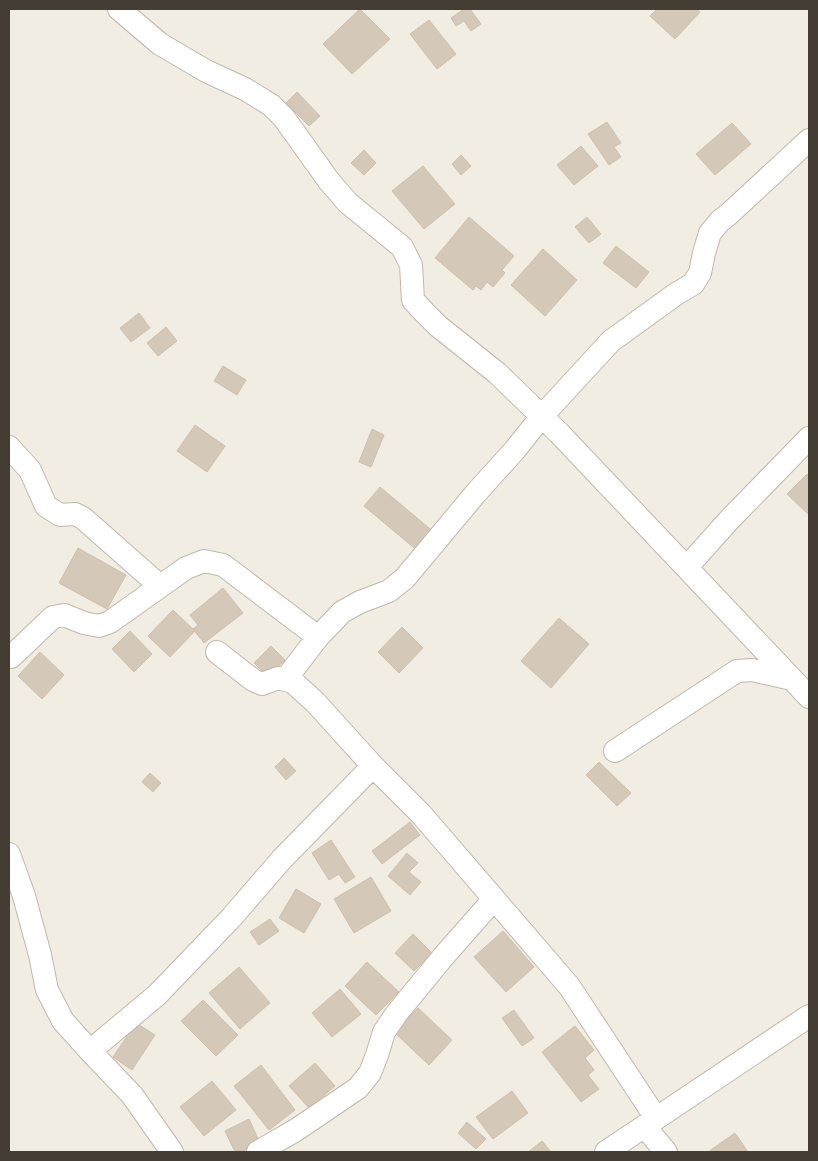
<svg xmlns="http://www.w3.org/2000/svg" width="818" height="1161" viewBox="0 0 818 1161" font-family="Signika,sans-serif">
<rect width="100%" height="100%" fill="#f2ede3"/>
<path fill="#d4c8b9" stroke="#cfbfac" d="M360,9L390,39L352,74L323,44Z
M464,9H470L481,24L471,31L464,21L456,26L451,18Z
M657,9H696L700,12L675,39L650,16Z
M429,20L456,54L437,69L410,34Z
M297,92L320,116L309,126L286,103Z
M607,122L621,143L614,147L621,157L609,165L588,134Z
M732,123L751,144L715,175L696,154Z
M581,146L598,166L574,185L557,165Z
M364,150L376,163L364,175L351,163Z
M461,155L471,166L461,175L452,164Z
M423,166L455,204L424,229L392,191Z
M469,217L514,256L502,270L505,273L493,287L487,282L481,290L476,286L473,290L435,258Z
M587,217L601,234L589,243L575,227Z
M616,246L649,272L636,288L603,263Z
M543,249L577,280L545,316L511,285Z
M139,313L150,328L131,342L120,328Z
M166,327L177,341L158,356L147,343Z
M223,366L246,380L237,395L214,381Z
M195,425L225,446L207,472L177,451Z
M372,429L384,435L371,467L359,462Z
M807,474L809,476V515L787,494Z
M380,487L435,533L419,552L364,506Z
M78,548L126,575L107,609L59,583Z
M223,588L243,613L204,643L193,629L198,625L190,615Z
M173,610L195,631L170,657L148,636Z
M559,618L589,644L551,688L521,661Z
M402,627L423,648L399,673L378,652Z
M130,631L152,654L134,672L112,649Z
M271,646L285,660L268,677L254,663Z
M40,652L64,675L42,699L18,676Z
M284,758L296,771L286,780L275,767Z
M599,762L631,793L617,806L586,775Z
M150,773L161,783L153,792L142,782Z
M410,822L420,835L382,864L372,851Z
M331,840L355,877L345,883L339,874L329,880L312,853Z
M407,853L418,863L409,872L421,882L410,895L388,876Z
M371,877L391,911L354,933L334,899Z
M296,889L321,904L304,933L279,918Z
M270,919L279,931L259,945L250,932Z
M503,931L534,967L506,992L474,957Z
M413,934L432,953L414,971L395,953Z
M367,962L399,992L376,1015L345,986Z
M239,967L270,1003L240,1029L209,993Z
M340,989L361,1014L332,1037L312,1013Z
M203,1000L238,1035L216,1056L181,1021Z
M418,1008L452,1040L429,1065L394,1032Z
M514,1010L534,1038L522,1046L502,1018Z
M136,1023L155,1035L132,1070L113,1057Z
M575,1026L594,1050L585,1058L594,1070L588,1075L599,1089L581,1102L542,1052Z
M315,1063L335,1086L309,1108L289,1086Z
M261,1065L295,1110L269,1130L234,1086Z
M212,1081L236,1110L204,1136L180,1107Z
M512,1091L528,1113L493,1139L476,1117Z
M249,1119L260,1143L241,1152H235L225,1131Z
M467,1122L486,1139L476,1149L458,1133Z
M735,1133L748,1152H708Z
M542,1141L551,1152H528Z"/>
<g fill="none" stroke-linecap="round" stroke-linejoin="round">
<defs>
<path id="minor" d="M119,9L160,44L206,71L245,89L271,105L284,118L329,181L348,203L402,247L411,265L413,300L425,313L438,326L497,373L559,433L809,697
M9,447L30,470L46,506L60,515L75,514L83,518L160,586
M687,567L730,519L809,438
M217,652L253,680L262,684L278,678L293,682L315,702L373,766L421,814L569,986L656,1118
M11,657L53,617L64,615L84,623L99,626L110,622L186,568L204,561L223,565L318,637
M285,680L318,637L342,612L360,602L389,591L405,578L476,493L514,451L542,416L611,341L676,294L693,284L700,273L704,253L710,233L720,221L729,214L809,140
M615,751L737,671L752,670L792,679
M9,854L24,896L40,955L47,990L63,1021L90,1051L132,1095L172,1152
M90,1051L157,995L231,918L282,859L373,766
M645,1127L666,1152
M258,1152L296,1130L358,1088L370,1073L377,1055L384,1032L397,1013L443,957L494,899
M606,1152L809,1016"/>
</defs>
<use href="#minor" stroke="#c0b7a9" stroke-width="24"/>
<use href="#minor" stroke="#fff" stroke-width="22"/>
</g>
<rect width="818" height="1161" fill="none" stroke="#443d33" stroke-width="20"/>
</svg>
